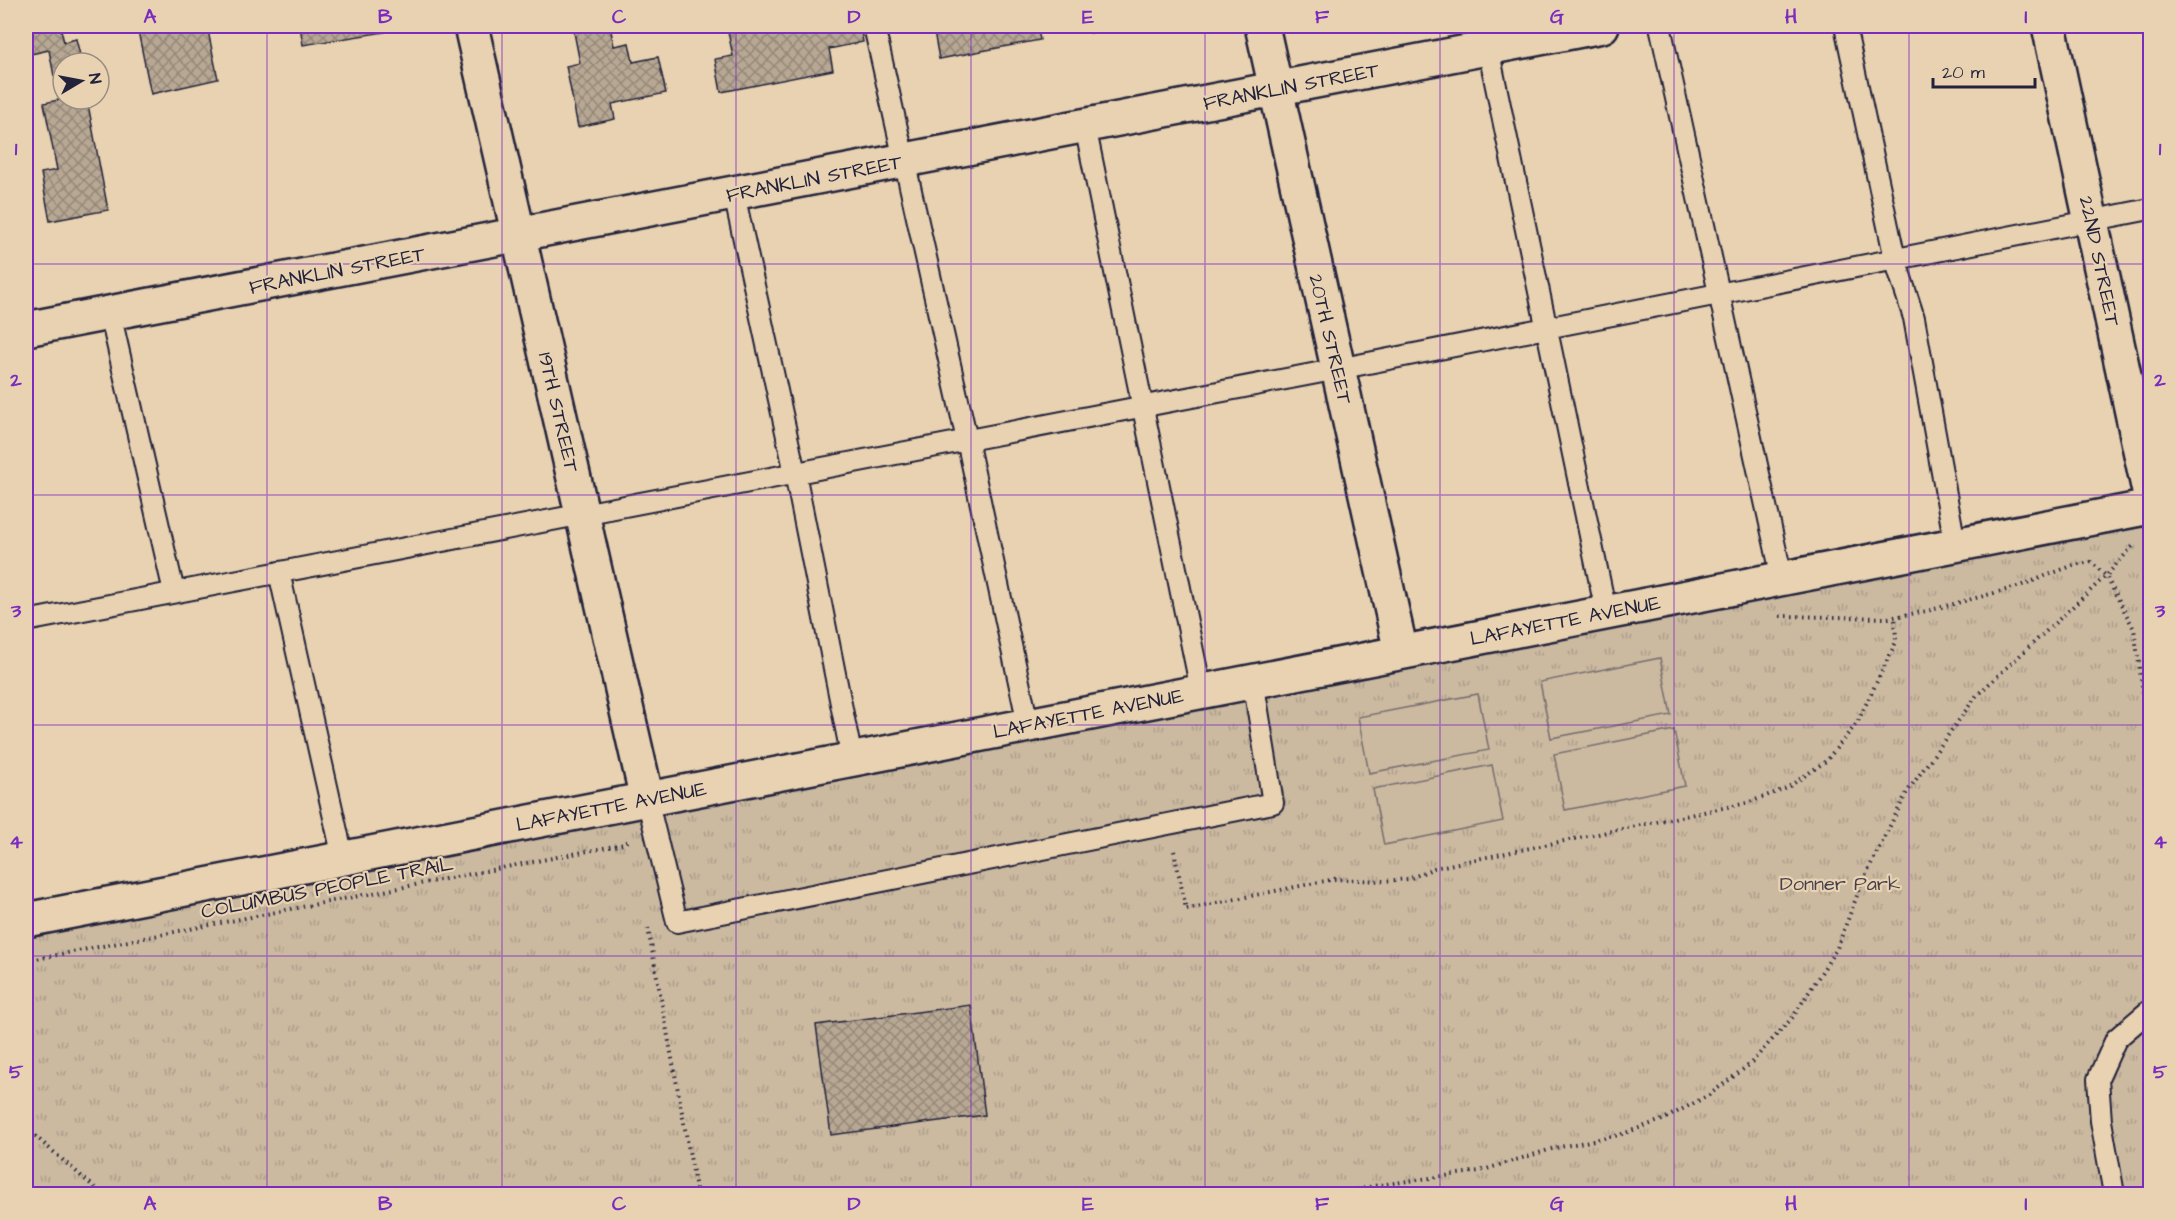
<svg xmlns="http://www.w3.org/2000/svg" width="2176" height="1220" viewBox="0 0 2176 1220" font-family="'Architects Daughter',sans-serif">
<defs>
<pattern id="grass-tufts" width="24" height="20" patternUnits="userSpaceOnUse" patternTransform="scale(1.5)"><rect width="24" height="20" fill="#cbb9a0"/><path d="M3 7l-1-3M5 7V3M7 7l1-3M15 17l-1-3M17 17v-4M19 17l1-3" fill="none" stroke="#ae9f8b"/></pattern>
<pattern id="building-cross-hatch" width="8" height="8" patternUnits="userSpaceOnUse" patternTransform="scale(1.5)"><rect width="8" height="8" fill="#b7a793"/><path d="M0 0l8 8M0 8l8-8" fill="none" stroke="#948879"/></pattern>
</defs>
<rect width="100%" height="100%" fill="#e8d2b1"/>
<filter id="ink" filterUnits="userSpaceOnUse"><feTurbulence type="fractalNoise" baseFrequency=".0167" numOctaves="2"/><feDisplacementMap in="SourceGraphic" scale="12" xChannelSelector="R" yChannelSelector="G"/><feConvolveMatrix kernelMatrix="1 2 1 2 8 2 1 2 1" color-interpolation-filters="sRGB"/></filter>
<g filter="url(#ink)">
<path fill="url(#grass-tufts)" stroke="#766e6e" stroke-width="1.5" d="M2150,507V1194H26V920Z"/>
<path fill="#cbb9a0" stroke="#766e6e" stroke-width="1.5" d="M1660,658L1671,715L1551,738L1540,682Z
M1478,694L1489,750L1369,773L1358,717Z
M1674,730L1685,786L1565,810L1554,754Z
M1492,765L1503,821L1384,845L1373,789Z"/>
<path fill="url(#building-cross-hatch)" stroke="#22223b" stroke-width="1.5" d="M26,26H60L64,42L76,39L82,63H63V75L54,76L49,50L26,55Z
M137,26H207L218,79L151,94Z
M300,26H384L385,32L303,45Z
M579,26H610L614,46L629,43L633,62L658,57L666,93L612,104L615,119L578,127L566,66L580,63L573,27Z
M737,26H860L863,42L829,49L833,70L721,92L715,59L733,56L727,27Z
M933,26H1037L1040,40L939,59Z
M1088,26H1117L1118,28L1090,33Z
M63,99H87L108,210L50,221L41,173L57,170L44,103Z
M971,1005L985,1115L831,1135L816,1025Z"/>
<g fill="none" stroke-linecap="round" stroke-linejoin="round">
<defs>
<path id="lane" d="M874,26L967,440L1028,724
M1660,26L1782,578
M1845,26L1895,259L1914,318L1955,544
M1488,48L1606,612
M1085,126L1201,690
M734,194L795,473L852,759
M110,313L174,592
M279,572L343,858
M26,621L1338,369L2150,209
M647,799L677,922L1273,803L1253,680
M2114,1194L2101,1121L2098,1079L2116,1039L2150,1010"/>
<path id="street" d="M471,26L647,799
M1262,26L1401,652
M26,329L1602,26
M26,920L2150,507"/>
<path id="secondary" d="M2049,26L2150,496"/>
</defs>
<use href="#lane" stroke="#22223b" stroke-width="24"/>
<use href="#street" stroke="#22223b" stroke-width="38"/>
<use href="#secondary" stroke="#22223b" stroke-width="38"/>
<path stroke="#22223b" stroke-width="4" stroke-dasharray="1.5 4.5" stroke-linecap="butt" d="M1780,616L1888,618L1927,611L2017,587L2074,565L2091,562L2106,576L2134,629L2143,692L2150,708
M1174,851L1186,909L1335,879L1384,881L1409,879L1434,868L1747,803L1787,788L1826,761L1857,723L1896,642L1895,617
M648,928L697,1194
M26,961L624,844L629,839
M26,1128L102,1194
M1340,1194L1373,1186L1480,1171L1555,1148L1619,1135L1662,1120L1709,1095L1749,1065L1793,1017L1837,948L1863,880L1907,792L1977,695L2106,576L2133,546"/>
<use href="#lane" stroke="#e8d2b1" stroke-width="20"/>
<use href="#street" stroke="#e8d2b1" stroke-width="33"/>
<use href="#secondary" stroke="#e8d2b1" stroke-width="33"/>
</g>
</g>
<path fill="none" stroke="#7b2cbf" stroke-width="1.5" stroke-opacity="0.55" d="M267,26V1194M502,26V1194M736,26V1194M971,26V1194M1205,26V1194M1440,26V1194M1674,26V1194M1909,26V1194M26,264H2150M26,495H2150M26,725H2150M26,956H2150"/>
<g text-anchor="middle" stroke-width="4.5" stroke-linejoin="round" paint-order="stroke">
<g font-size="20" fill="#22223b" stroke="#e8d2b1">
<text transform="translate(1291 86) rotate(-11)" y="7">FRANKLIN STREET</text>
<text transform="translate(814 178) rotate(-11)" y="7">FRANKLIN STREET</text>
<text transform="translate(2100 261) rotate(78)" y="7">22ND STREET</text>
<text transform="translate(337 270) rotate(-11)" y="7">FRANKLIN STREET</text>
<text transform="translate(1331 339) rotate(77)" y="7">20TH STREET</text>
<text transform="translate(559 412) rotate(77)" y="7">19TH STREET</text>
<text transform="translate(1565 620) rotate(-11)" y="7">LAFAYETTE AVENUE</text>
<text transform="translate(1088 713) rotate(-11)" y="7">LAFAYETTE AVENUE</text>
<text transform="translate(611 806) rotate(-11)" y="7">LAFAYETTE AVENUE</text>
<text transform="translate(327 887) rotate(-11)" y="7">COLUMBUS PEOPLE TRAIL</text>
</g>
<g font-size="20" fill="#44404f" stroke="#e8d2b1">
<text x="1840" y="890">Donner Park</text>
</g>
</g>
<rect width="2176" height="1220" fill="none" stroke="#e8d2b1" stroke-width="66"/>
<g transform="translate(81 81) rotate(80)"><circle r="28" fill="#e8d2b1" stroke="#998c82" stroke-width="1.5"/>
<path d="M0-4.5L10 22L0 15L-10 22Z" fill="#22223b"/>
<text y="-9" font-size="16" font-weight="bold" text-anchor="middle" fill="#22223b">N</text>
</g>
<path d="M1933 78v9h102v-9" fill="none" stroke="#22223b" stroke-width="3"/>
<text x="1942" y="78" font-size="18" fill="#22223b" stroke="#e8d2b1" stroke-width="4.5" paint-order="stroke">20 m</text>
<rect x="33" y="33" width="2110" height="1154" fill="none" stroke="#7b2cbf" stroke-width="2"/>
<g font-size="20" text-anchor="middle" font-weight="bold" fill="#7b2cbf">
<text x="150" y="23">A</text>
<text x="385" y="23">B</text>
<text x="619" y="23">C</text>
<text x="854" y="23">D</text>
<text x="1088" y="23">E</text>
<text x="1322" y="23">F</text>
<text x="1557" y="23">G</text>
<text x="1791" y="23">H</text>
<text x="2026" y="23">I</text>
<text x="16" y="155">1</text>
<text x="2160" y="155">1</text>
<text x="16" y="386">2</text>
<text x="2160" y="386">2</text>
<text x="16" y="617">3</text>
<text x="2160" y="617">3</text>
<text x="16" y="848">4</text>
<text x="2160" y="848">4</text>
<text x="16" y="1078">5</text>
<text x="2160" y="1078">5</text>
<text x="150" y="1210">A</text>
<text x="385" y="1210">B</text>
<text x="619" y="1210">C</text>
<text x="854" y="1210">D</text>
<text x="1088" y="1210">E</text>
<text x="1322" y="1210">F</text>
<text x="1557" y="1210">G</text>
<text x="1791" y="1210">H</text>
<text x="2026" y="1210">I</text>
</g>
</svg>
